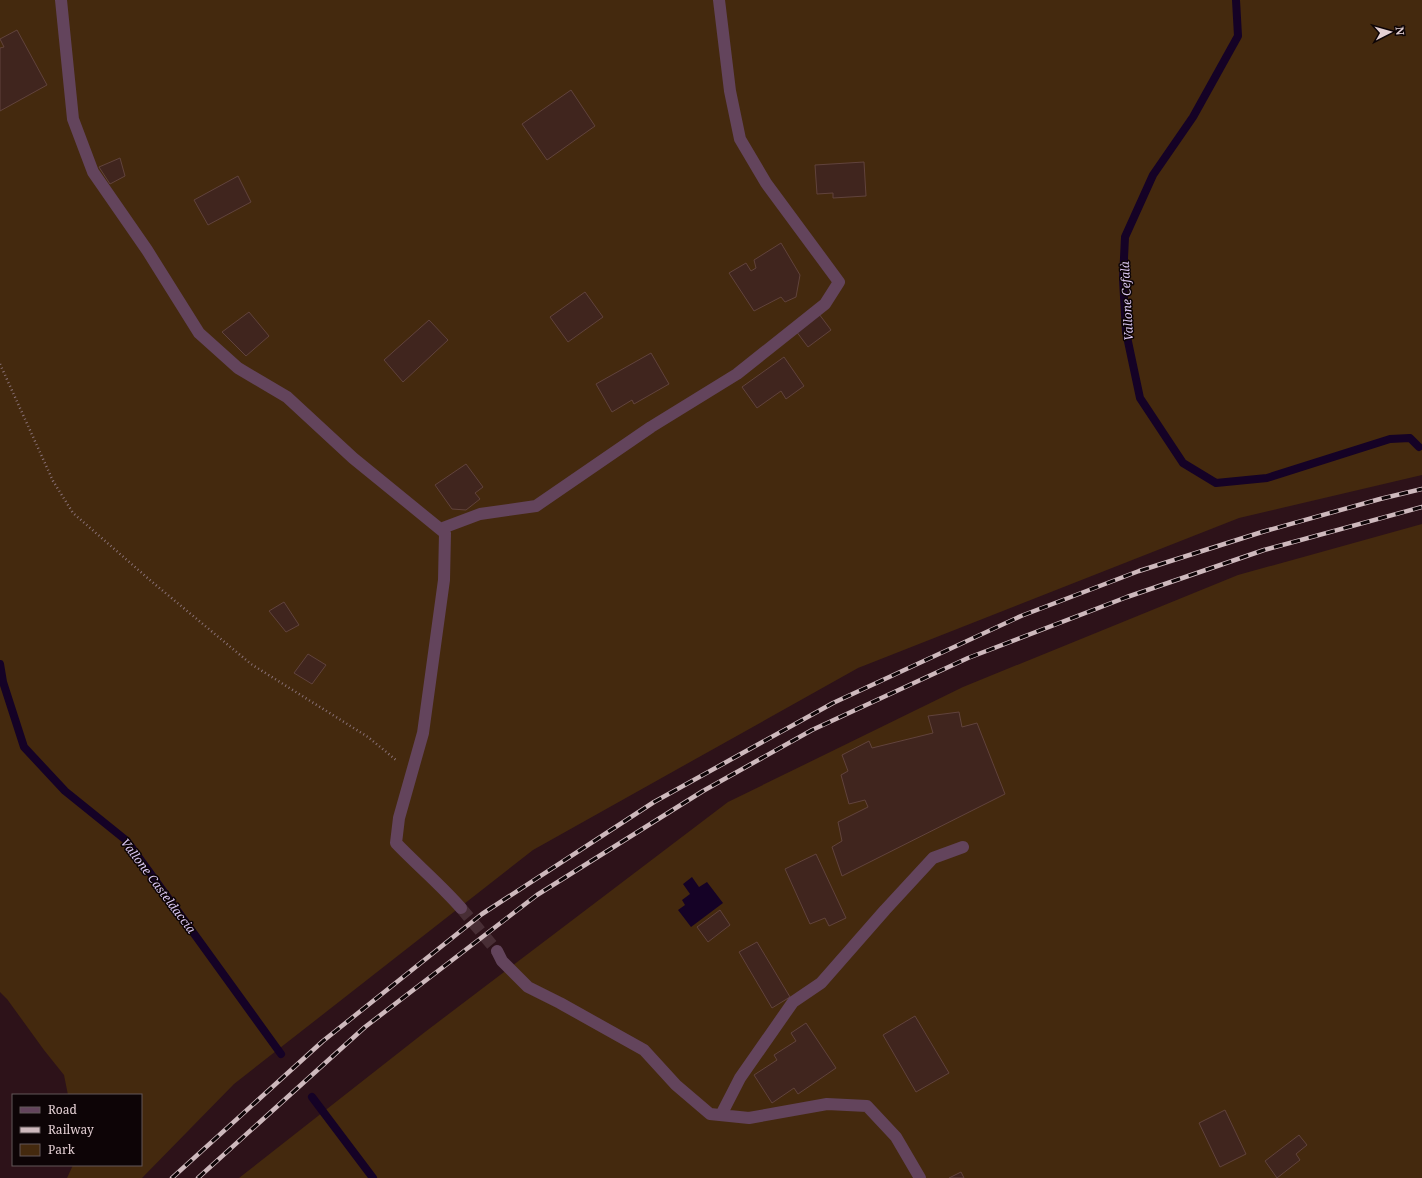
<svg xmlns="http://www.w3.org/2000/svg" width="1422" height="1178" viewBox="0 0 1422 1178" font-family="'Noto Serif',serif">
<rect width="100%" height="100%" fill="#2d1219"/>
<path fill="#44290e" d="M0,0H1422V475L1239,518L858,668L533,850L234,1084L142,1178H67L73,1165H141V1095H68L64,1075L44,1050L7,999L0,992Z
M1422,524V1178H239L425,1032L728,802L963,687L1238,575Z"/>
<path fill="#150226" d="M692,877L699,887L707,882L723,903L691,927L678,910L685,905L682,900L690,894L683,884Z"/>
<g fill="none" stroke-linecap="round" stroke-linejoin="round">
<path stroke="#150226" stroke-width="8" d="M1236,0L1238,36L1193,117L1153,175L1125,237L1123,279L1126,332L1140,398L1183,463L1216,483L1267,478L1390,439L1410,438L1419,447
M0,664L3,682L24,747L65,791L127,841L281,1054
M312,1097L373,1178"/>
</g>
<path fill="#40251e" stroke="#61433c" d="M17,30L47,85L0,111V48L4,47L0,39Z
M571,90L595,126L547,160L522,124Z
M120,158L125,176L110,184L99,167Z
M864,162L866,196L833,198V193L817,194L815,165Z
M238,176L251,202L208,225L194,200Z
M781,243L800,275L796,297L785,302L781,297L754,311L729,273L746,263L751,271L756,268L754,260Z
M585,292L603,317L568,342L550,317Z
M249,312L269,336L246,356L222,332Z
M819,314L831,330L808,347L796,331Z
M429,320L448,340L403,382L384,360Z
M651,353L669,384L634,404L632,400L612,412L596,384Z
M784,357L804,386L786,399L781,391L757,408L742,387Z
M466,464L483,487L475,493L480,499L466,510L452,509L435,485Z
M284,602L299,625L286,632L269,611Z
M308,654L326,665L312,684L294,673Z
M959,712L962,727L977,723L1005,794L842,876L832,847L842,841L838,822L868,807L865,800L849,804L841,775L848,771L842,755L869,741L872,748L933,733L928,716Z
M816,854L846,918L829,926L825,918L810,924L785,869Z
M720,910L730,925L708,942L697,927Z
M757,942L790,997L772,1008L739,952Z
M915,1016L949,1073L916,1092L883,1035Z
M806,1023L836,1068L798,1094L794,1088L772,1103L754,1075L777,1060L774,1055L796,1041L791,1033Z
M1225,1110L1246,1154L1220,1167L1199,1123Z
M1299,1135L1307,1145L1296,1154L1300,1160L1277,1178L1265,1161Z
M961,1172L964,1178H949Z"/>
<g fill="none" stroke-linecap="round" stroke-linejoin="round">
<path stroke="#482e35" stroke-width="12" stroke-dasharray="12 6" stroke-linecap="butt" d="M461,908L497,951"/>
<path stroke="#897177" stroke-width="2.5" stroke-dasharray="1 3" stroke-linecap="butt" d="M0,364L53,481L73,513L151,581L251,664L368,737L396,760"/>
<path stroke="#63445c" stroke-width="12" d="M61,0L73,119L93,172L147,250L199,333L238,368L287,397L353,458L445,533L444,580L423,733L399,818L396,843C417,865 441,885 461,908
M440,529L480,514L536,506L651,427L737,374L825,304L839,282L766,183L740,139L730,91L719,0
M497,951L502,961L528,987L560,1003L644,1050L676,1085L710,1114L749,1118L827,1104L867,1106L896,1137L920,1178
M721,1115L740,1078L793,1002L821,983L885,910L933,858L963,847"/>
<defs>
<path id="rail" d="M172,1178L323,1041L482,914L654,802L833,703L1021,616L1139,571L1262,532L1380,499L1422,489
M198,1178L365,1027L537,895L703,791L812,730L968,658L1127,597L1264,550L1422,507"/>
</defs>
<use href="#rail" stroke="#ceb9bd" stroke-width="4.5"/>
<use href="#rail" stroke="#0d0406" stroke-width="3" stroke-dasharray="9" stroke-linecap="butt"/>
</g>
<g text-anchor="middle" stroke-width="3" stroke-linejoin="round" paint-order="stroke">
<g font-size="12" font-style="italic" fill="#dac6f1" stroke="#0d0406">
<text transform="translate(1127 301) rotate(-93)" y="4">Vallone Cefalà</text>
<text transform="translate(158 886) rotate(53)" y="4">Vallone Casteldaccia</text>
</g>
</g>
<rect x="12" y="1094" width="130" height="72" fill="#0d0406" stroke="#635658"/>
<rect x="20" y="1107" width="20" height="6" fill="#63445c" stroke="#635658"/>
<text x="48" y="1114" font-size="12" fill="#e4d0d4">Road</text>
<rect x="20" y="1127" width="20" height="6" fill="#ceb9bd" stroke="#635658"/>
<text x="48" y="1134" font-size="12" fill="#e4d0d4">Railway</text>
<rect x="20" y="1144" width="20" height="12" fill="#44290e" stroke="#635658"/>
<text x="48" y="1154" font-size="12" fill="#e4d0d4">Park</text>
<g transform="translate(1390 32) rotate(84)" stroke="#0d0406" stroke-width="3" paint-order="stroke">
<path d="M0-3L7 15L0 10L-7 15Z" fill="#e4d0d4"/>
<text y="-6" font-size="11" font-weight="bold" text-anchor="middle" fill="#e4d0d4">N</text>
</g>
</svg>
